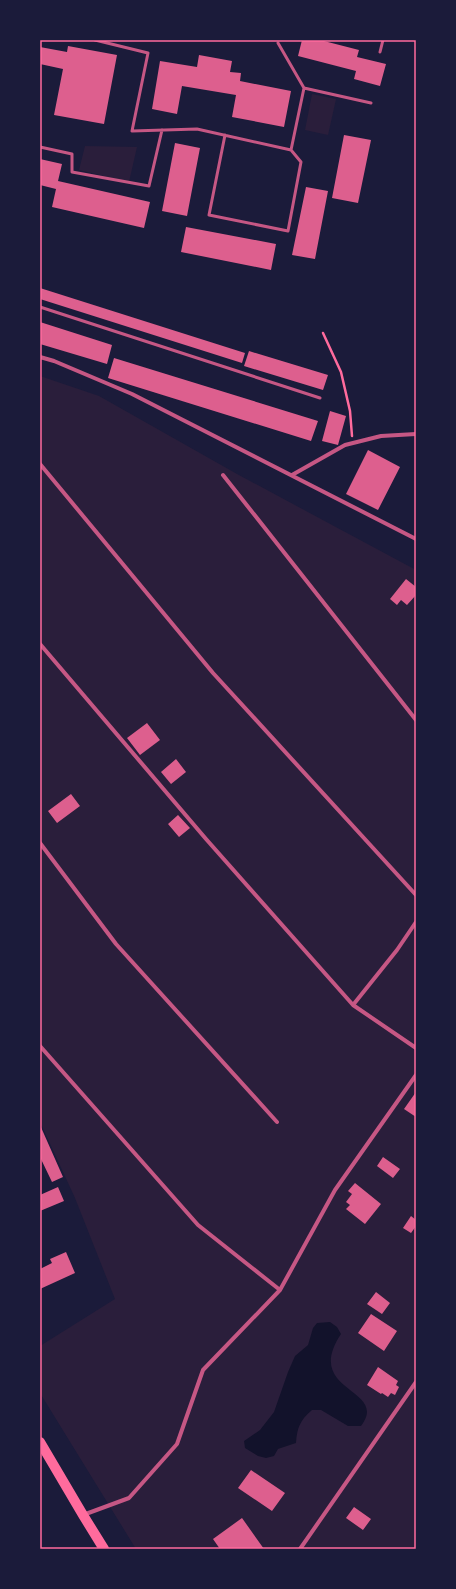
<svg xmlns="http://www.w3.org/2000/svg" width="456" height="1589" viewBox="0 0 456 1589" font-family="Barlow,sans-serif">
<rect width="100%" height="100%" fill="#1b1b3a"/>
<path fill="#2a1e3b" d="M312,94L336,99L328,135L305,130Z
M85,146L137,147L129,182L79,170Z
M40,376L99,396L237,474L416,570V1549H136L40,1393V1346L115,1299L75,1198L40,1122Z"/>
<path fill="#12122b" d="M330,1322L337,1327L341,1334C302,1393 390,1388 361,1426H348L321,1410H312C300,1420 297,1428 296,1443L278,1449L274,1456L266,1458L258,1456L245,1448L244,1441L260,1430L274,1412L288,1372L295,1356L308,1345L313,1328L317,1323Z"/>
<path fill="#dd5f8e" d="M302,40H320L359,50L357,57L386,64L380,86L354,79L356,71L298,56Z
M68,46L117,55L104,124L54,115L63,69L40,64V47L67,52Z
M199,55L232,61L230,72L241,73L240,81L291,91L284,127L232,117L236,95L182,86L177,114L152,109L160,61L197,67Z
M344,135L371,140L358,203L332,198Z
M175,143L200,148L187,216L162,211Z
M40,159L62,164L58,181L150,202L144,228L52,207L56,189L40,185Z
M306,187L328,191L315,259L292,255Z
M186,227L276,244L271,270L181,252Z
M40,288L245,353L242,363L40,299Z
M40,322L112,345L107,364L40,344Z
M249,351L328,375L323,390L244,366Z
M114,358L318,421L311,441L108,378Z
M330,411L346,416L338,445L322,441Z
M368,450L400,467L378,510L346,494Z
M406,579L416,587V595L407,605L401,600L397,605L390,599Z
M147,723L160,740L140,755L127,738Z
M176,759L186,772L171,784L161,772Z
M71,794L80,806L57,823L48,811Z
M178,815L190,828L179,837L168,824Z
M416,1092V1117L404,1109Z
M40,1125L63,1177L52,1182L40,1157Z
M383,1157L400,1169L393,1178L377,1166Z
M355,1183L381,1204L365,1224L346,1209L350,1205L346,1202L352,1194L348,1191Z
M58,1187L64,1201L40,1211V1195Z
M411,1216L416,1220V1226L411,1233L403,1228Z
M66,1252L75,1273L40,1289V1269L52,1263L50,1259Z
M376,1292L390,1303L382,1314L367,1304Z
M371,1314L397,1331L384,1351L358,1333Z
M378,1367L398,1381L396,1385L399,1387L395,1395L391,1393L388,1397L382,1393L381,1394L367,1385Z
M251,1470L285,1493L272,1511L238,1488Z
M354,1507L371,1519L363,1530L346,1518Z
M242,1518L264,1549H220L213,1539Z"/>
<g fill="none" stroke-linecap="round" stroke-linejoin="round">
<path stroke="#ff6b9d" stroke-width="2.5" d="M323,333L341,372L350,411L352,436"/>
<path stroke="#c65784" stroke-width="3" d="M95,40L148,53L132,131L197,129L291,150L304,88L278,43
M380,52L383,40
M304,88L371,103
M225,135L209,215L288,231L301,162L291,150
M40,147L72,154V172L149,186L162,130
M40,307L320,398"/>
<path stroke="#c65784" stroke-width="4" d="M40,357L54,361L132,394L416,539
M40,464L213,673L416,895
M223,475L416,720
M292,475L345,445L381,436L416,434
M40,644L206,839L353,1005L416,1048
M40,843L116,944L277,1122
M353,1005L397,950L416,922
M40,1046L198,1225L280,1290
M83,1515L129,1498L177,1444L203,1370L280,1290L335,1190L416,1075
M300,1549L416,1382"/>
<path stroke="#ff6b9d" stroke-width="10" d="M40,1442L83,1515L104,1549"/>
</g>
<rect width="456" height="1589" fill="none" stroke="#1b1b3a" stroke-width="82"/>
<rect x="41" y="41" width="374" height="1507" fill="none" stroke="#ff6b9d" stroke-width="1.5"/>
</svg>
